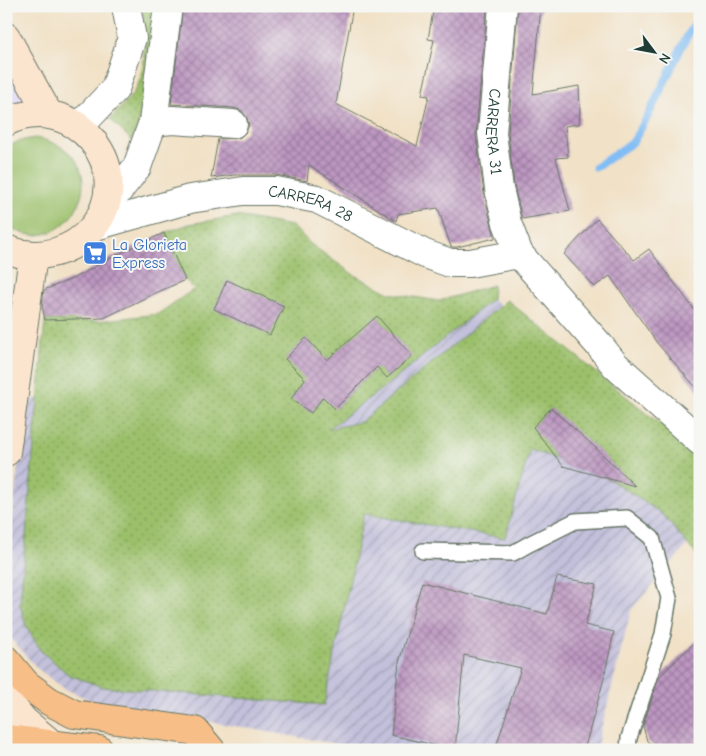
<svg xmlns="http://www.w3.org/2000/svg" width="706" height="756" viewBox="0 0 706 756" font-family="'Comic Neue',sans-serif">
<defs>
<pattern id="industrial-furrows" width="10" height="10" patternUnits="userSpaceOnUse" patternTransform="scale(1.25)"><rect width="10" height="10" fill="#c3c0db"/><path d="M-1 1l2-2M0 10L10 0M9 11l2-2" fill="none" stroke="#9e9db2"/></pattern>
<pattern id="grass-dots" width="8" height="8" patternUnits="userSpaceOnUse" patternTransform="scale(1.25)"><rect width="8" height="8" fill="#9bc06b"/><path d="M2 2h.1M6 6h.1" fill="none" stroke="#7e9d59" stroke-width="1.8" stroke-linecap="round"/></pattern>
<pattern id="building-cross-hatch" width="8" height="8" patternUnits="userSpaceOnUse" patternTransform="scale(1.25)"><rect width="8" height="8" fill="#bd97c1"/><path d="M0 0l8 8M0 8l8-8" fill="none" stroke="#997c9e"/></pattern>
</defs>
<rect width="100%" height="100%" fill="#f6f6f2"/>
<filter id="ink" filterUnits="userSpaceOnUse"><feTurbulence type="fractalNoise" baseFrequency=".02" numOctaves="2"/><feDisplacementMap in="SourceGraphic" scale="10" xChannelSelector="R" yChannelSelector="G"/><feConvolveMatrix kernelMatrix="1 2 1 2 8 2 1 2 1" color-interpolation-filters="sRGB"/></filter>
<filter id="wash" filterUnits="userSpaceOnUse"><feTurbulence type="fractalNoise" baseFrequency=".0096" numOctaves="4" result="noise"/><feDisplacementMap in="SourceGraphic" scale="20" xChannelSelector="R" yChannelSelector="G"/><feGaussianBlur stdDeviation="1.12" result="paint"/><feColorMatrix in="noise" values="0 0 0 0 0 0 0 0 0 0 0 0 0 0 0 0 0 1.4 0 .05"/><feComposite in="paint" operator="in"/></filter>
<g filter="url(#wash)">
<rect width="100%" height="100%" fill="#f1e1c6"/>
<path fill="#dfd4f5" d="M6,37L35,107L6,109Z"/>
<path fill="url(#industrial-furrows)" d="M492,299L700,471V530L631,610L596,750H370L93,701L65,689L38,669L13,641L6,630V571L26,398L236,415L326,430L400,375Z"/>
<path fill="url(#grass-dots)" stroke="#5d7e50" d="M142,6H153L143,113L132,141L110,119C118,111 127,102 134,92C148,71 144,31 142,6Z
M237,216L292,226L312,245L354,275L390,293L439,301L493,285L492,299L400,375L328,429L361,422L507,300L700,456V559L661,513L611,480L530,449L505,538L364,514L324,705L103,687L69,675L41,651L26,626L20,604L45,320L97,321L158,314L194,289L185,280L164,233L189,224Z"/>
<path fill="#9bc06b" stroke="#5d7e50" d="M35,138C129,154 66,271 6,224V148L19,141Z"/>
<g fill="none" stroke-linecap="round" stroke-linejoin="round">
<path stroke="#81bdf4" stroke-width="8" d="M596,167L633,142L648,116L685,40L700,15"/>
</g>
<g id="blocks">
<path fill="url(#building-cross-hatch)" d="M183,6H353L336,104L417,146L429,96L422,95L434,40L428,39L434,6H487L476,135L484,193L495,238L457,247H451L438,208L398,214L396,221L309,165L307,181L276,175H234L211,178L218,139L239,138L246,132L249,125L247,118L242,111L234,108L171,104Z
M518,6H541L533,94L579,86L580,112L579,124L565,126L568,157L556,158L570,211L522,219L514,186L508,133Z
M597,219L634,260L649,249L700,317V392L657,343L610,276L594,287L564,254Z
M164,233L185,280L149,296L104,318L45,320L42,306L44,290L72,279L126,250Z
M227,280L284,306L270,335L214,309Z
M377,316L412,356L387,378L377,367L335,409L323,397L311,413L291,399L305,379L285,359L306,338L327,360Z
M551,408L597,449L635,486L563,466L533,427Z
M557,577L597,584L585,625L614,632L602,686L584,750H495L521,668L464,655L455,750L391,735L399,662L422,582L547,614Z
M700,637V750H658L647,741L643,726L659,677Z"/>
</g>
</g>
<g filter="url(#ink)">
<use href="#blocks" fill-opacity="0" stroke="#687667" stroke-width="1"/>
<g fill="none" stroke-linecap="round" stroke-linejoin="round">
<defs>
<path id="service" d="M423,551L513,553L529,544L575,521L627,518L652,538L669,598L663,634L629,738L628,750"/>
<g id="minor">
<path id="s1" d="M503,6L492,133L499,189L507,223L519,254L600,346L615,365L700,441"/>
<path d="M153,122L172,120L233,124"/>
<path d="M79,127L115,89L132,38L126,6"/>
<path d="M104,209L137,167L153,122L168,6"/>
<path id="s2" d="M95,226L190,199L243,191H276L317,199L425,254L450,263H470L519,254"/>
</g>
<path id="secondary" d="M6,37L49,115
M6,122C22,114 41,112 58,117C72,121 83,129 92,140C140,199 76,277 6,249
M6,452L33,256
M6,699L24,721L53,745"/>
<path id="primary" d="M6,660L26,684L49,701L74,714L195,731L211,750
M6,739L99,750"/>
</defs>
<use href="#service" stroke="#687667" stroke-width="18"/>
<use href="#minor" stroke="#687667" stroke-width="30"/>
<use href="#secondary" stroke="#687667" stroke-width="30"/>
<use href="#primary" stroke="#687667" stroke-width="30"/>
<use href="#service" stroke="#fff" stroke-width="15"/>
<use href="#minor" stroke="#fff" stroke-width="28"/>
<use href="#secondary" stroke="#fce5cf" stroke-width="28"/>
<use href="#primary" stroke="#f7be87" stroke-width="28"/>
</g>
</g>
<defs>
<symbol id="supermarket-square" viewBox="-11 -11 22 22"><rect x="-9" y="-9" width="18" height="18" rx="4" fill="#3f7fe0" stroke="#f6f6f2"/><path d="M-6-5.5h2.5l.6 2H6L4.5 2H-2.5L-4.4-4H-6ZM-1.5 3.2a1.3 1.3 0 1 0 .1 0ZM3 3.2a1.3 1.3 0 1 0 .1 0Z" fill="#fff"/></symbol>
</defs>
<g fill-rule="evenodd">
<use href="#supermarket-square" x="81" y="239" width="28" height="28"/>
</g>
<g text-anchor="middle" stroke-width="4" stroke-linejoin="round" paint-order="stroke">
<g font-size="16" fill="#1f3d34" stroke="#f6f6f2">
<text dy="6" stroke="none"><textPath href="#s1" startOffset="126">CARRERA 31</textPath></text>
<text dy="6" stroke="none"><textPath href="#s2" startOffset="222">CARRERA 28</textPath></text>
</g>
<g font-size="16" fill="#366cbe" stroke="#f6f6f2" text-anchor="start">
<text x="112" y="250">La Glorieta<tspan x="112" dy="18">Express</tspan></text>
</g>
</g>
<rect width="706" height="756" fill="none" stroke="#f6f6f2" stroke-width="25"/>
<g transform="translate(654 52) rotate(122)" stroke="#f6f6f2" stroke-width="4" paint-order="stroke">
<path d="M0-4L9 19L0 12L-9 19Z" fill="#1f3d34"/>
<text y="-8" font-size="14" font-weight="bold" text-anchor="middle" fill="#1f3d34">N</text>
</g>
</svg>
